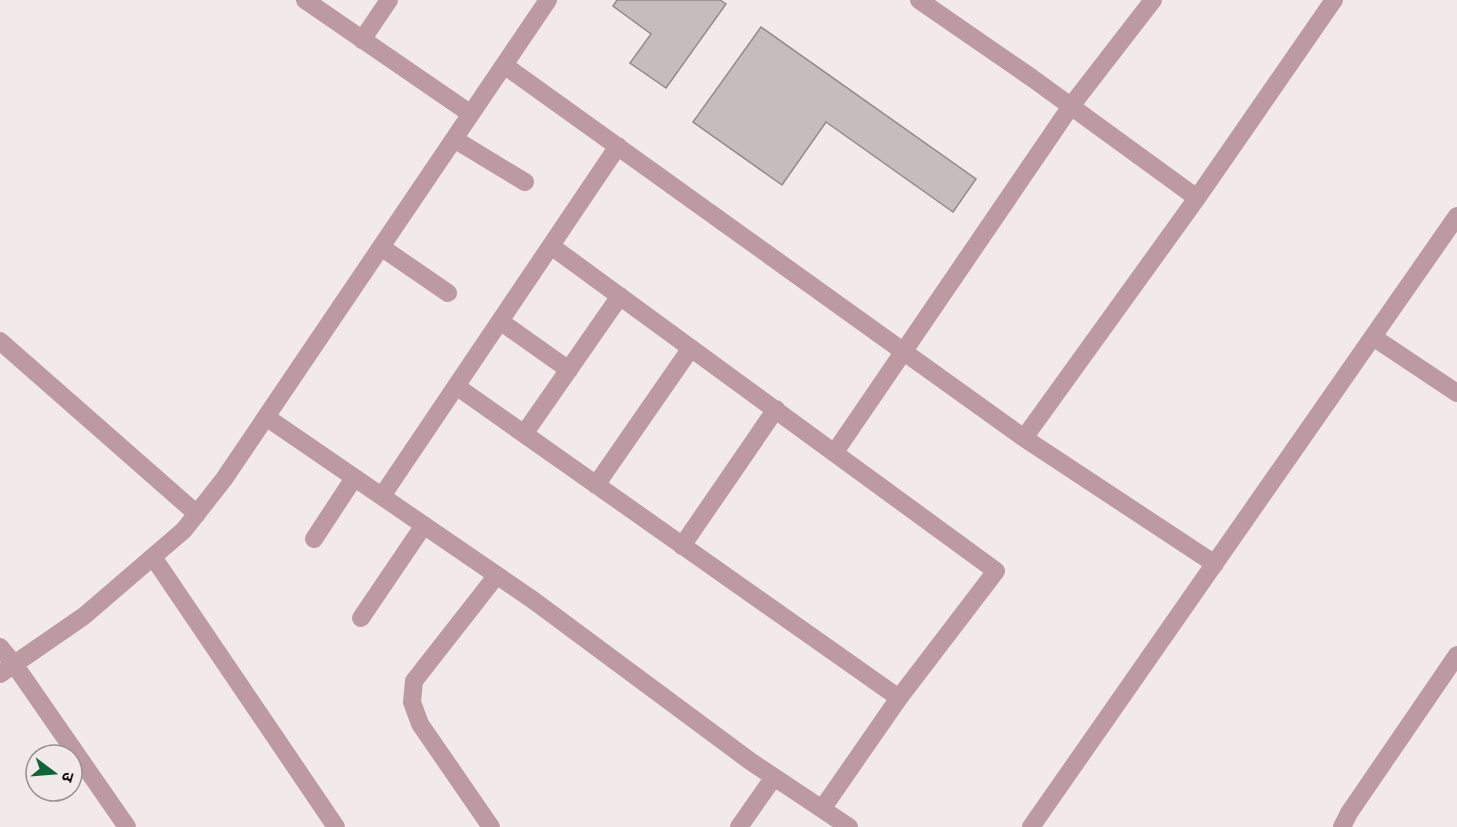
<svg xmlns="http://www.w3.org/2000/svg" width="1457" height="827" viewBox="0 0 1457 827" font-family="Helvetica,'Noto Sans Devanagari',sans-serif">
<rect width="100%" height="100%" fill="#f2e9eb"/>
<path fill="#c5bcbe" stroke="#938a8c" stroke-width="1.5" d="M617,0H720L726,4L666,88L630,63L651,34L613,6Z
M761,27L976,179L953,212L826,122L782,185L693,122Z"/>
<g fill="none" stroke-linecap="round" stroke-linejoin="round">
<path stroke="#bd99a1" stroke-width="18" d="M305,0L471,114
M919,0L1032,78L1197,198
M362,40L389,0
M504,65L1024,438L1215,564
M454,139L525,182
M551,246L996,571L899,698L822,809
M381,247L448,293
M500,321L569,370
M1373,337L1457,393
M0,341L197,514
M456,386L899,698
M266,417L533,600L750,761L849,827
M524,434L620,296
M1024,438L1197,198L1334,0
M835,452L1071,106L1153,0
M596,485L691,348
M382,496L618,146
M314,539L354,478
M682,546L776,409
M153,557L336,827
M361,618L424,525
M0,647L14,664L127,827
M0,674L84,616L184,530L224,479L548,0
M491,827L420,724L412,702L414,681L497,575
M739,827L774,777
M1031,827L1457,216
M1342,827L1349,813L1457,655"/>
</g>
<g transform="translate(54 773) rotate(106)"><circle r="28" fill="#f2e9eb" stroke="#989293" stroke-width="1.5"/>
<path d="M0-4.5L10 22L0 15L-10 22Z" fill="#0e6638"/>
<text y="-9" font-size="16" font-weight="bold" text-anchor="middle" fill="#120f0f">उ</text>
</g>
</svg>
